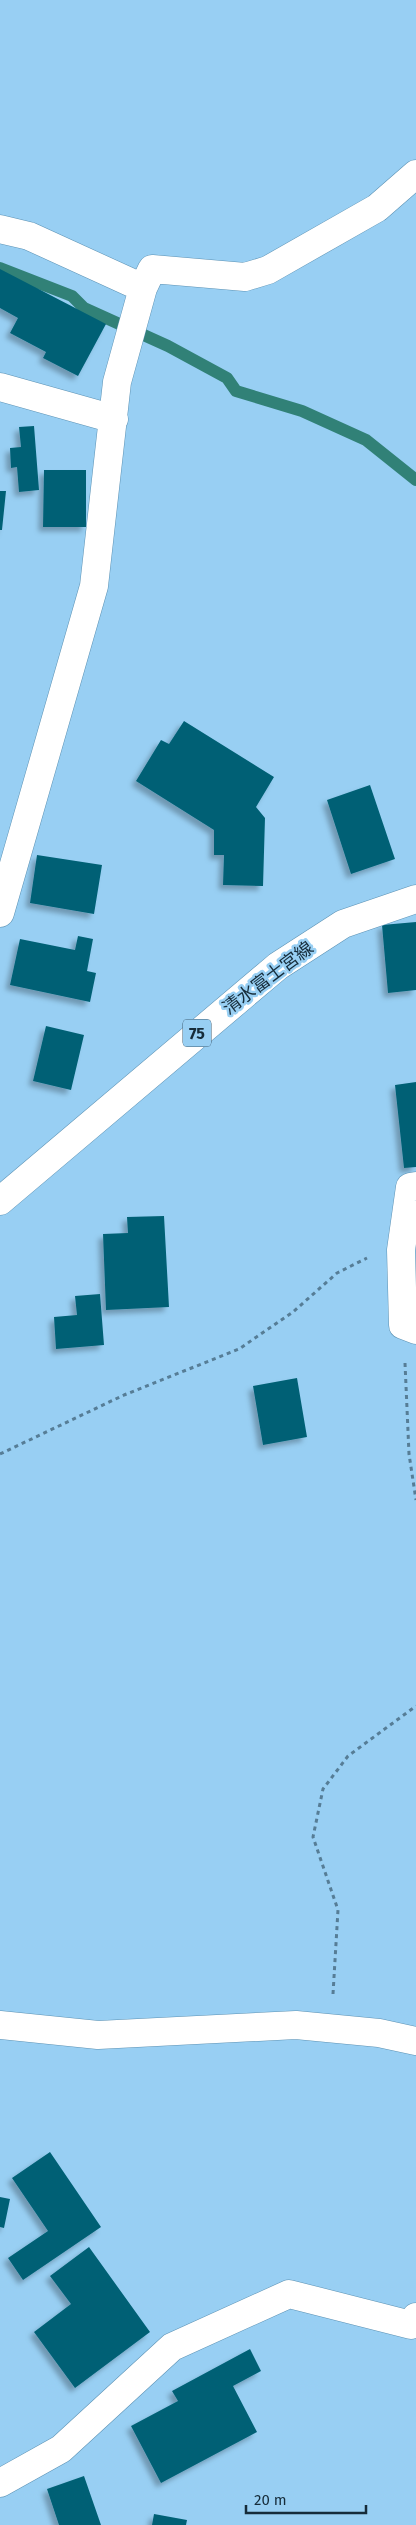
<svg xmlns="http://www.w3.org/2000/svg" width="416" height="2525" viewBox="0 0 416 2525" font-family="'Fira Sans','Noto Sans JP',sans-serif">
<defs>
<filter id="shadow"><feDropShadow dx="-4.5" dy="4.5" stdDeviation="2.5" flood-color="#0004"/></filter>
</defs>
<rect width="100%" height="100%" fill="#98cff3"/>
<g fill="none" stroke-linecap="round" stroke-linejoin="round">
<path stroke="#318177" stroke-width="12" d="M0,268L72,296L84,308L168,346L227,378L236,391L302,411L366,440L416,480"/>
</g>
<path fill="#026175" filter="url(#shadow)" d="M0,269L106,324L78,376L43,358L46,352L10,333L18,318L0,308Z
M34,426L39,490L19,492L17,467L11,468L10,448L21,447L19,427Z
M44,470H86V527H43Z
M0,491H6L2,530H0Z
M184,721L274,777L256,807L265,818L263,886L223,885L224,855H214V830L136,781L161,740L169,744Z
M370,785L395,859L351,874L327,800Z
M37,855L102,865L94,914L30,903Z
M416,922V990L388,993L382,925Z
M78,936L93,939L87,971L96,973L90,1002L10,985L20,939L75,950Z
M46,1026L84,1035L71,1090L33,1081Z
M416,1082V1167L404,1168L395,1085Z
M164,1216L169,1307L106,1310L103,1234L128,1233L127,1217Z
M100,1294L104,1345L56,1349L54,1317L77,1315L75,1296Z
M297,1378L307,1437L263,1445L253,1386Z
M50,2152L101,2227L23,2280L8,2258L48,2231L12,2178Z
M0,2197L10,2199L4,2228L0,2227Z
M89,2247L150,2332L75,2388L34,2332L71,2304L50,2276Z
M250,2349L261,2371L233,2386L257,2432L161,2483L131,2426L178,2401L172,2391Z
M84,2476L101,2525H59L47,2489Z
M154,2514L187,2520L186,2525H152Z"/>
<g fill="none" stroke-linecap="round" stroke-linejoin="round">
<defs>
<path id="minor" d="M0,229L29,236L143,288
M0,387L114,419
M0,913L94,586L117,382L143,288L152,269L245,277L268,270L377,208L416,174
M416,1186L410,1187L401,1250L403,1325L416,1330
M0,2025L98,2035L296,2025L379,2033L416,2041
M0,2483L61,2449L172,2347L289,2294L411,2325L416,2317"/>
<path id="major" d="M0,1201L278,966L343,924L416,899"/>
</defs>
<use href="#minor" stroke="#5c92b4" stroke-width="29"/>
<use href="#major" stroke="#5c92b4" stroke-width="29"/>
<path stroke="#567d96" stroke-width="3" stroke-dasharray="4 4" stroke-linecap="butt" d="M405,1363L409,1454L416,1500
M0,1454L124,1395L239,1349L293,1312L337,1273L367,1258
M333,1994L338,1910L313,1837L323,1789L348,1756L416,1706"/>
<use href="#minor" stroke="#fff" stroke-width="28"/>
<use href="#major" stroke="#fff" stroke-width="28"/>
</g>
<g text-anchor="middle" stroke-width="5" stroke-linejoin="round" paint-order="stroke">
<rect fill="#98cff3" stroke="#3d5d72" stroke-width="1" x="183" y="1019.5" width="28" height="27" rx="4"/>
<g font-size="16" font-weight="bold" fill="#162c3a">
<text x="197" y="1039">75</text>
</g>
<g font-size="18" fill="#162c3a" stroke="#98cff3">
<text transform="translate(268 978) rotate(-37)" y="6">清水富士宮線</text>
</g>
</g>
<path d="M246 2505v8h120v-8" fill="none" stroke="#162c3a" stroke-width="2.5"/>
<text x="254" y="2505" font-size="15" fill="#162c3a" stroke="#98cff3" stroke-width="4" paint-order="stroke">20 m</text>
</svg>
